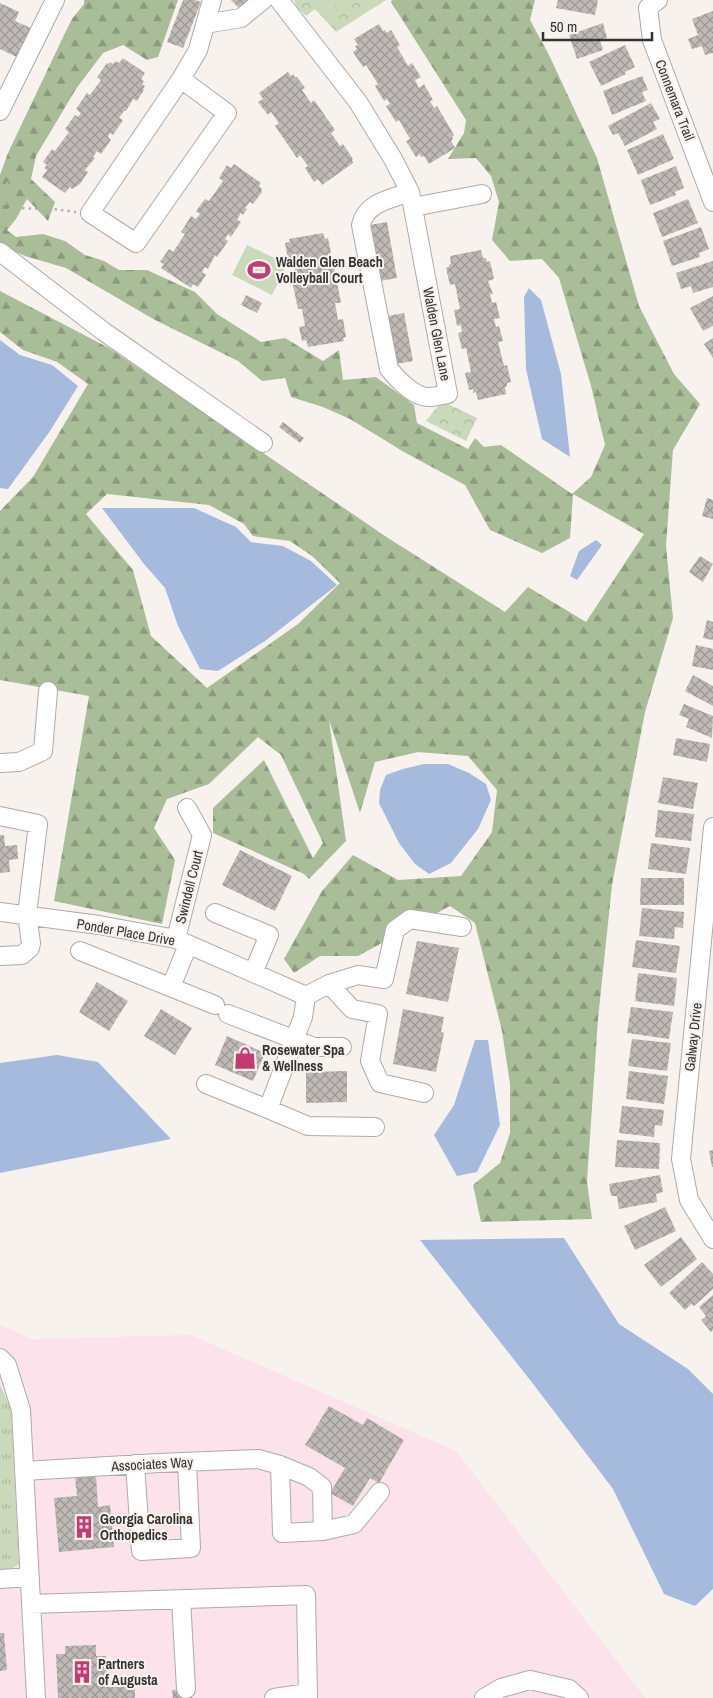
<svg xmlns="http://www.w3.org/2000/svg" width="713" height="1698" viewBox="0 0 713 1698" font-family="'Archivo Narrow',sans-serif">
<defs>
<pattern id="grass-tufts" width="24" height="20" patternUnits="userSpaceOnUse" patternTransform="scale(1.25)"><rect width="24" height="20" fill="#c9d9ba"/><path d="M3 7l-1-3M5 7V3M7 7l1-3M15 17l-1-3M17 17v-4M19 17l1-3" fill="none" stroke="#adbba0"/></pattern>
<pattern id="forest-firs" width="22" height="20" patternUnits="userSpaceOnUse" patternTransform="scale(1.25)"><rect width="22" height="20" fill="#aabd99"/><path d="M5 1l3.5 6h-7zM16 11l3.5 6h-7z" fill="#8b9a7d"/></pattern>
<pattern id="park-crowns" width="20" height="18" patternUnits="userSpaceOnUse" patternTransform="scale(1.25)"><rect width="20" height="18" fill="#c9d9ba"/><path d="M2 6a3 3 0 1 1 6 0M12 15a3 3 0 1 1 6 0" fill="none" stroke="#adbba0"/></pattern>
<pattern id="building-cross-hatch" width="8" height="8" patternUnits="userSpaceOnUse" patternTransform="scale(1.25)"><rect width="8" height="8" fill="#bfbab6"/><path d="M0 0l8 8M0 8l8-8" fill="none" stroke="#9c9895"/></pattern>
</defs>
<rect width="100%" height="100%" fill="#f8f2ee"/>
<path fill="#fbe2eb" d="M0,1325L31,1339L191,1335L456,1451L645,1698H0Z"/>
<path fill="url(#grass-tufts)" d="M0,1385L11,1408L19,1564L11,1569L0,1572Z"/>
<path fill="url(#forest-firs)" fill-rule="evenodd" d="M84,0H178L158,57L147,60L123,45L103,53L76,89L36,156L31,179L55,202L48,221L27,199L16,219L7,230L16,237L43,234L65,241L85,255L104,261L119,270H147L195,292L217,314L261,342L285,338L323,361L339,350L343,380L376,377L414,405L417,423L468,449L475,438L484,447L501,445L572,494L591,477L605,445L591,386L559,278L542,259L510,261L492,240L499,202L491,176L476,158L448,159L464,133L466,120L391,2L392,0H535L530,20L549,55L597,158L639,306L674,374L700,404L673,450L666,546L673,618L645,712L612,885L598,1019L587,1181L592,1219L481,1222L473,1185L500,1163L510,1133V1084L502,1031L475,923L450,906L358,956H320L294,973L284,959L322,891L353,855L398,880L461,876L492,832L497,790L468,756L418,752L375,762L360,813L329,720L346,841L309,879L304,874L213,833V808L264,760L313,858L323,843L281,755L258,737L209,784L167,799L154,828L175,860L162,924L54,901L89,696L0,680V511L33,477L88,384L57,362L23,350L0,332V291L109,348L388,538L505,612L528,587L586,622L644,534L573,494L570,538L542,553L490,530L465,485L404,452L350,419L323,407L291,397L285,378L262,381L238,361L155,320L66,268L25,256L0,245V175L8,153L64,35L72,19L84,4ZM107,494L209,505L244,524L253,536L290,541L312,556L340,583L298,624L207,688L151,636L133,570L86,514Z"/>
<path fill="url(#park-crowns)" d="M294,0H386L336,32L315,9L306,16L297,7Z
M442,401L477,418L466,441L426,421Z"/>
<path fill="#c9d9ba" d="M316,0H337L334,9L339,13L330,21L320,13Z
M247,245L287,264L272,295L232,275Z"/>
<path fill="#a6badd" d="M529,288L541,300L561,374L570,457L542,439L526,369L524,297Z
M0,340L20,355L52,365L78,386L50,431L8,489L0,488Z
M102,508H194L236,527L251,542L283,546L311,561L337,585L265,641L218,671L200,669L178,626L165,588L144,564Z
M596,540L602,545L577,580L570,576L579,551Z
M424,764H448L469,773L486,784L491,800L478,829L451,863L429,874L415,864L399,843L379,803L380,790L386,775L403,769Z
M475,1040H488L500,1125L477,1172L457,1176L434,1135L454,1105Z
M57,1055L98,1062L171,1139L0,1173V1063Z
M564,1238L619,1324L688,1369L713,1394V1589L695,1606L664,1594L613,1489L534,1385L420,1240Z"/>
<path fill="url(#building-cross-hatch)" d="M183,0H195L201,2L183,48L167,42Z
M231,0H248L249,1L240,9Z
M558,0H598L595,15L556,8Z
M0,3L19,12L15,21L33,29L19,58L0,49Z
M713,11V53L705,55L702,46L692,49L688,39L698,35L692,19Z
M603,23L607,38L600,40L603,50L577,59L569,35Z
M379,24L383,31L385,30L387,33L391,30L400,45L397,47L408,66L412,63L421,77L415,80L419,88L424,84L433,100L430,101L434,108L437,106L454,135L452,137L453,139L451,141L455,148L429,164L424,156L421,157L420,154L416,157L406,141L410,139L399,120L396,122L386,106L390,104L387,99L384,101L375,86L378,84L366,65L363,67L353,52L357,49L355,46L358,45L354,39Z
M625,45L635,67L625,72L626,74L601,86L589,62Z
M123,58L145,73L141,79L144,81L142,84L145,86L143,89L144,90L137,101L133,99L126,111H124L119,118L123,120L113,135L110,133L108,137L111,140L101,154L97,151L93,157L95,158L85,170L88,172L80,184L72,189L70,187L65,193L42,177L47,170L44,168L47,165L43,162L52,149L55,151L69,132L65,129L75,115L78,117L81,113L76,109L87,93L90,95L101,80L97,77L107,63L108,64L110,62L113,64L116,61L119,63Z
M288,72L291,76L293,74L295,77H297L305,88L302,90L311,103L314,100L335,130L331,133L340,146L343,144L353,159L352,160L353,163L322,185L318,179L314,182L305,168L308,166L300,155L297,158L275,126L279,123L271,112L268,115L258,102L263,99L259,93Z
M642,76L648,90L642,92L646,101L612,115L603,91Z
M651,103L660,119L653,122L657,129L625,146L618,133L613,135L608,126Z
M663,134L674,159L638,175L627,150Z
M234,164L261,183L259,186L262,189L261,191L262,192L253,204L250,202L245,208L247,209L243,215L241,213L237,220L241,222L231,237L228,234L225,239L228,241L217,257L215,255L208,269L205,267L202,272L206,275L198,287L193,284L191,288L161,268L164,264L160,262L169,249L173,252L185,234L181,232L191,216L196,219L200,214L196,211L205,199L209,201L223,181L219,178L227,165L231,168Z
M676,166L684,188L675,192L676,195L650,205L641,180Z
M688,199L698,223L662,237L653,213Z
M387,222L397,278L380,281L370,225Z
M701,227L709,249L699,253L700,257L672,266L663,241Z
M323,233L325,239L328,238L331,253L328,254L330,268L334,267L341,303H335L338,320L343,319L346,337L343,338L344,341L308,347L306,340L302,341L299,327L305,326L302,309H298L291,276L296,275L292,258L288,259L285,243L290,242L289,239Z
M481,250L483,258H486L487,262L490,261L494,279L488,281L493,294H490L492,303L496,302L500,318L494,319L496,327L499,326L503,341L498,342L504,366L507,365L511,382L507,383V386L505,387L506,394L478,400L476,392L473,393V389L469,390L465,373L471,372L466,348L462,349L458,333L462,332L461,325L457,326L454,310L460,309L455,284L450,285L446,268L449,267V265L451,264L450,256Z
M713,261V287L693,293L691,286L681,289L676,273Z
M246,295L262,303L257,313L241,305Z
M713,296V326L703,331L690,308Z
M404,313L413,361L396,364L388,316Z
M713,338V358L704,344Z
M283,422L304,438L300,443L279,427Z
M707,498L713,500V519L702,516Z
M700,556L713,564L703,582L689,572Z
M707,620L713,622V640L703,638Z
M696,645L713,649V670L692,666Z
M693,675L713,686V706L685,691Z
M684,704L713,716L712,738L686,727L689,719L679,715Z
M676,738L710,744L707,762L673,755Z
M663,777L698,783L693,809L658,803Z
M658,810L694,814L691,841L655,837Z
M0,835H4L5,846L17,845L18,859L9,860L10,872L0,873Z
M651,843L690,848L686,874L648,869Z
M240,850L292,876L275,911L222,885Z
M641,878H684V905H640Z
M642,908L684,912L683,928L675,927L674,939L639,936Z
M636,940L680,946L676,973L632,967Z
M417,941L459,948L448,1002L406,994Z
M638,973L677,978L674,1006L635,1001Z
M97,982L128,1001L109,1031L79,1012Z
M631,1007L673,1012L669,1039L627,1033Z
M161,1009L192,1028L175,1055L144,1036Z
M403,1009L444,1017L441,1032L444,1033L436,1072L393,1064Z
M227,1036L265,1053L253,1081L215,1065Z
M632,1039L671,1043L667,1071L628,1066Z
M347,1071V1102L306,1103V1072Z
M629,1071L668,1076L664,1104L626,1099Z
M622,1106L664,1110L662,1126L655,1125L654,1137L619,1133Z
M617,1140L660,1143L659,1169L615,1167Z
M713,1150V1167H712L709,1151Z
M660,1175L663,1192L656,1194L657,1202L619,1209L617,1196H611L609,1184Z
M665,1207L676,1231L635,1250L624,1226Z
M681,1237L697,1259L661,1287L644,1265Z
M702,1262L713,1274V1289L694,1306L691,1304L685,1310L669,1293Z
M713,1295V1330L711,1332L701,1320L706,1316L699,1307Z
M329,1406L363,1425L367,1418L404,1440L379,1483L370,1478L353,1506L330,1493L345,1468L305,1445Z
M96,1476L98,1507L110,1505L114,1547L59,1552L54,1498L77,1496L75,1477Z
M0,1633H4L7,1670L0,1671Z
M96,1645V1656H106L107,1687H135V1698H58L56,1654H65V1646Z
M192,1689V1698H173L172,1690Z"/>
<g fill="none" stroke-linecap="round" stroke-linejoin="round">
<defs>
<path id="minor" d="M279,0L358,102L393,159L410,192L448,394C441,395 434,397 428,397C414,397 397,379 389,369L361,225C366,202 391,199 410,192
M658,0L648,8L652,40L713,202
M205,24L241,18L263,0
M181,79L227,113L136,243L90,213L181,79L198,50L212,0
M0,111L55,0
M413,207L482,194
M0,252L103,331L263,443
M0,763L19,762L43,751L48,691
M0,816L38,824L27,915L31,943L30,948L22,955L0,956
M713,827L681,1159L689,1200L713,1239
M0,912L99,925L176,939L306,996L329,984L358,975L384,979L395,930L410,919L462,927
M215,913L269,935L253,973
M176,939L202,835L187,808
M80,951L215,1005
M329,984L352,1009L378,1014L370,1061L380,1083L424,1093
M171,987L188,945
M306,996L303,1017L268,1109L308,1126L375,1127
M228,1014L314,1047H342
M206,1084L268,1109
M0,1358L7,1365L21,1410L36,1698
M135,1464L141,1551L191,1548L187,1462
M24,1471L159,1463L258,1459L280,1465L309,1477L322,1487L323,1531L282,1533L280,1465
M323,1531L354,1524L380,1492
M0,1579L30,1577
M181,1599L186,1689
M31,1604L306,1595L308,1698
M274,1698L308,1693
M484,1698L501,1688L530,1680L569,1689L579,1698"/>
</defs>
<use href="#minor" stroke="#afaaa7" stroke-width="20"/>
<path stroke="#b7b2af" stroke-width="2.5" stroke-dasharray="2.5 4" stroke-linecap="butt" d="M0,181L9,184L8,191L1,199L10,208L54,209L76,212"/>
<use href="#minor" stroke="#fff" stroke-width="18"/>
</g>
<defs>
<symbol id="stadium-bare" viewBox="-9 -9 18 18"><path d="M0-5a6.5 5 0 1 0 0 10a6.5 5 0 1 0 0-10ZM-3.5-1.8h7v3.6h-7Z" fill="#c43a73" stroke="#f8f2ee" stroke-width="2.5" paint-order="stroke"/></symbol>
<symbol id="shop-bare" viewBox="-9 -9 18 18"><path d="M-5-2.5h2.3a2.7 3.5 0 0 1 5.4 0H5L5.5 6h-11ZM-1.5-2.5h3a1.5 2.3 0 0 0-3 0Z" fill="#c43a73" stroke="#f8f2ee" stroke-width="2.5" paint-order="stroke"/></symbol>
<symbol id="building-bare" viewBox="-9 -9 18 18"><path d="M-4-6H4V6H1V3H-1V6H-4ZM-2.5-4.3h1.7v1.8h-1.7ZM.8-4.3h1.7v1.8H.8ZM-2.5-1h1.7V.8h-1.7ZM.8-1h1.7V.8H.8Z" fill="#c43a73" stroke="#f8f2ee" stroke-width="2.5" paint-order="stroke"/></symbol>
</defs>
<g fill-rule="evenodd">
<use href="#stadium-bare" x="243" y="254" width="32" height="32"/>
<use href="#shop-bare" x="229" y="1042" width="32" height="32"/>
<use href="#building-bare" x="68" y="1511" width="32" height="32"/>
<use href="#building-bare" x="66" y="1656" width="32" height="32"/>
</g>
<g text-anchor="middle" stroke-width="4" stroke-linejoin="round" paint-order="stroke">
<g font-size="14" fill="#353331" stroke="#f8f2ee">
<text transform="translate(675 100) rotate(69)" y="5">Connemara Trail</text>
<text transform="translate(437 334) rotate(79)" y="5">Walden Glen Lane</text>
<text transform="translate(189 887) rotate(-76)" y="5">Swindell Court</text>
<text transform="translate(126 932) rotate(10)" y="5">Ponder Place Drive</text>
<text transform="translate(693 1037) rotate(-84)" y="5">Galway Drive</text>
<text transform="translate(152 1464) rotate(-3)" y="5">Associates Way</text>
</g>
<g font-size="14" font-weight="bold" fill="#353331" stroke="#f8f2ee" text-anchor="start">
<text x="276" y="267">Walden Glen Beach<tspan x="276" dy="16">Volleyball Court</tspan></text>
<text x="262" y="1055">Rosewater Spa<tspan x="262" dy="16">&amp; Wellness</tspan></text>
<text x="100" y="1524">Georgia Carolina<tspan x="100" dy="16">Orthopedics</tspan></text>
<text x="98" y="1669">Partners<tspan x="98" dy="16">of Augusta</tspan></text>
</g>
</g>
<path d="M543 32v8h109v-8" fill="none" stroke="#353331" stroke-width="2.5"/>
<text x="550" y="32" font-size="15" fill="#353331" stroke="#f8f2ee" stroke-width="4" paint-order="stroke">50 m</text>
</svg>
